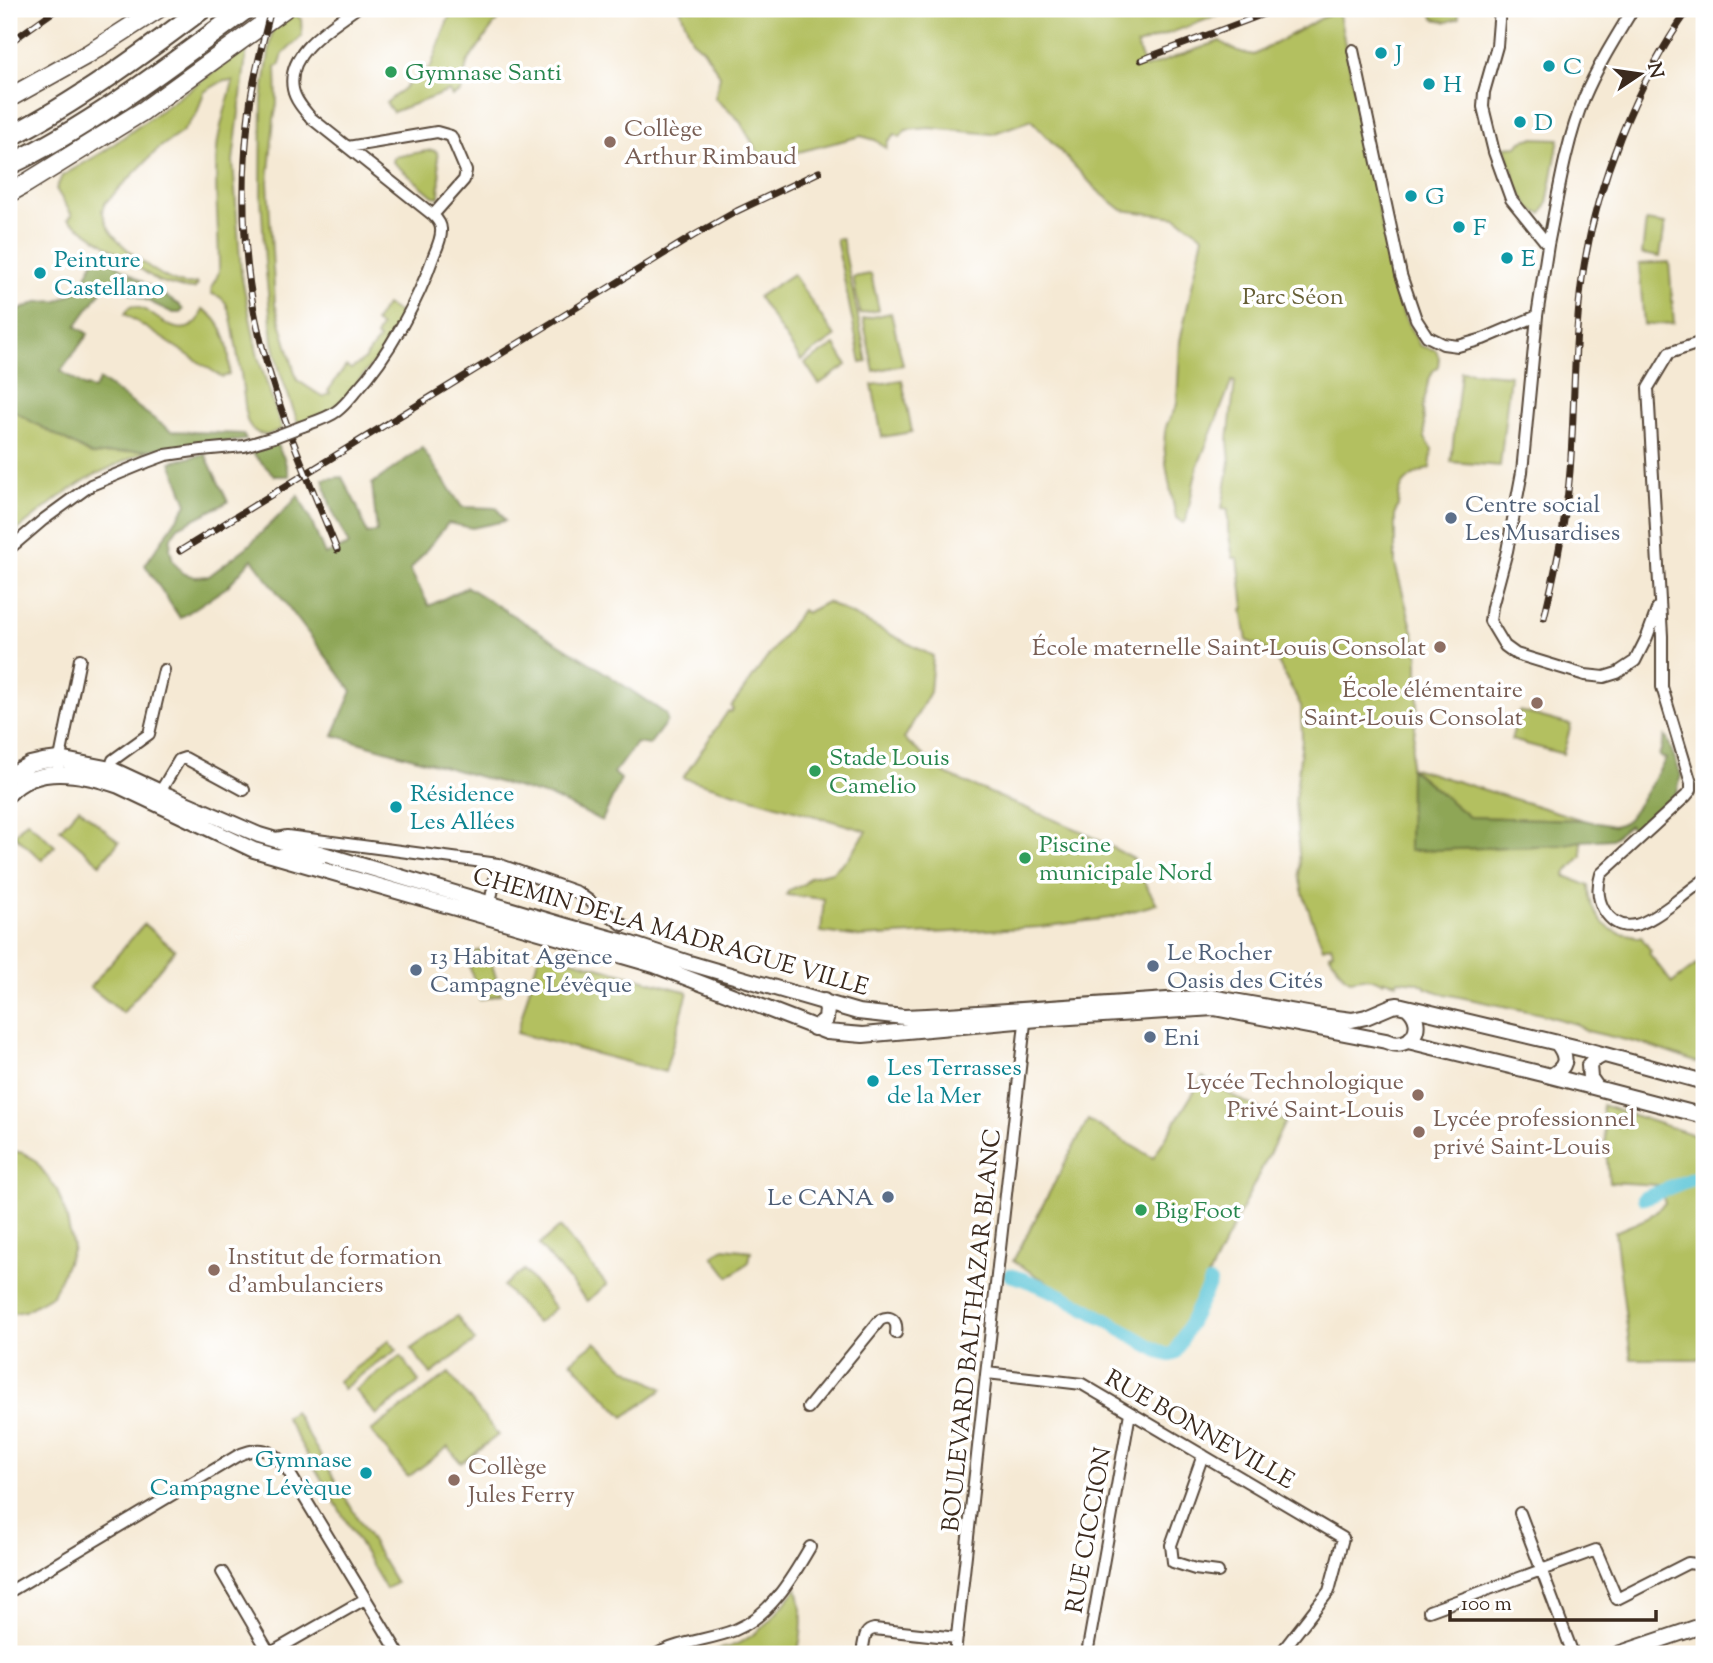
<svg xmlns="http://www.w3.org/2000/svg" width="1713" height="1663" viewBox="0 0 1713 1663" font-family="'Sorts Mill Goudy',serif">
<rect width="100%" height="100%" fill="#fff"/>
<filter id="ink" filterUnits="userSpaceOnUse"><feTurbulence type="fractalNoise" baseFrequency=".0143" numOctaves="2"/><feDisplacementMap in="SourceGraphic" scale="14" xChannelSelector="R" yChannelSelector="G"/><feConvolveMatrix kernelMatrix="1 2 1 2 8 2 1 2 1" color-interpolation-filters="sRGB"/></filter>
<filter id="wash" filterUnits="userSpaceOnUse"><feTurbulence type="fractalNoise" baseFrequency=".00686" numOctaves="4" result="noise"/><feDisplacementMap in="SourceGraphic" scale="28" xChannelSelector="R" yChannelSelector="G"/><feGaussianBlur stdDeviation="1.57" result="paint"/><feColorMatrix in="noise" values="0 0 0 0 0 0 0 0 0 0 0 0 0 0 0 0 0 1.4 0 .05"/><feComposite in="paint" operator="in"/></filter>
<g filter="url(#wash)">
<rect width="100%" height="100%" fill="#f5e9d4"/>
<path fill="#b3c061" stroke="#777540" stroke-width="2" d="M452,9H505L467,63L461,92L452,96L449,91L393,112L386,103L431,66Z
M680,9H1217L1216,10L1219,15L1137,45L1145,68L1220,41C1230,49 1241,53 1254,55L1338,9L1395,292L1404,316L1420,346L1436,350L1439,358L1438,366L1433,371L1428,382L1423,408L1425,438L1432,449L1430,468C1417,473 1401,480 1399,495C1398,503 1399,507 1395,513V564L1418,650V704L1410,767L1583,820L1469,817L1411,768L1409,851L1559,845L1581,841L1582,856L1565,874V876L1589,886C1589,904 1598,925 1617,932C1625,935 1632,933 1638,938L1641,937L1651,951L1649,953L1672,983L1704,959V1065L1647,1045L1587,1031L1576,1024L1541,1014L1445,994L1425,988V986L1417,982L1398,980L1397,983L1384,980L1383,982L1375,979L1363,978L1350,980L1344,976L1329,954L1333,952L1331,945L1323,948C1317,931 1295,881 1300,867L1295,801L1302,739L1301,706L1276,659L1261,646L1247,641L1242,609L1244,608L1238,558H1233L1228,530V509L1222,508L1230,462L1228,440L1235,382L1232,381L1197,468L1186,521L1183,523L1176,518C1172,495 1159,445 1167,424C1170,417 1175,411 1177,404L1180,341L1203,236L1176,217L1122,210L1098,191L1031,120L992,134L930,128L906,130L900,137L895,134L888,141L886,148L875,140L861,136L763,161L739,120L715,98L720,76L704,50L692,40Z
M1429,9H1458L1459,18L1447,22L1434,19Z
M294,14L301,19L302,36L283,54L279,66L276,67L277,104L274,119L268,182L275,304L297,380L323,397L330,393L328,391L346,366L351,369L364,360L379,339L376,336L381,327L375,322L386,305L402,314L383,351L348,394L329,411L298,423L280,372L273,341L265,263L261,196L262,100L272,32L273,27Z
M247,48L233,161L241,273L258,357L282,429L267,435L258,433L252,429L247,421L241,374L231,317L226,303L220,297L212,294C209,284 218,280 219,270C219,230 214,190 217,150C218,128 228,103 233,81H223L204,92L197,113L182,132L159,148L105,203L102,210C104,217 106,224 110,230C122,249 174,292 196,283L198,285L194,289L183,288L158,281L68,219L72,215L56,189L62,176L103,152Z
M1532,138L1559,139L1547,204L1542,214L1531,210L1517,186L1505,147L1517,146L1521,141Z
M432,150L437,152L440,176L439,197L433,196L393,162L394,157Z
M1646,221L1665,224L1660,257L1642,254Z
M842,238L867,362L861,363L836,239Z
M1669,262L1674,323L1644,325L1639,264Z
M793,274L835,337L801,360L758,297Z
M871,274L879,310L860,314L853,277Z
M131,306C148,307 158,322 173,327C187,332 200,325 202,309C225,320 231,351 229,375L222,377L125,314L128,309Z
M891,313L903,365L874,371L863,319Z
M835,345L847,365L819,384L805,363Z
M1461,371L1510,375L1500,466L1451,462Z
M902,380L912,432L882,437L872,385Z
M9,408L34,423L92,455L151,449L90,477L58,498L9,537Z
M827,602L933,656L930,692L904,739L945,774L1081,831L1134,859L1145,884L1157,904L1110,918L1040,927L860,937L821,932L824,899L786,895L789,890L804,884L810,877L832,872L848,858L867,831L683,778L728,711L730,712L733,709L731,707L802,610L806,613Z
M1519,711L1571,725L1563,754L1511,740Z
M79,808L119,842L100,864L60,829Z
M27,821L55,846L42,860L14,835Z
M144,924L175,950L123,1013L90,987Z
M487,948L501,994L480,1000L466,955Z
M540,951L688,992L665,1072L517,1033Z
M1203,1077L1229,1094L1285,1122L1170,1353L1115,1324L1013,1261L1088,1120L1153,1158Z
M1602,1105L1704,1138V1356L1697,1359H1631L1615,1232L1648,1218L1665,1203L1658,1185L1609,1182Z
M9,1150L23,1153L34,1159L57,1190L66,1215L73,1248L53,1295L25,1311L9,1314Z
M560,1227L607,1285L587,1301L539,1245Z
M724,1248L751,1251L749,1262L729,1277L713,1256Z
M524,1270L555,1308L537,1323L503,1286Z
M457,1316L475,1341L431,1374L411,1349Z
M389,1340L397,1350L384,1359L383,1358L343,1389L338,1381L378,1351L377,1350Z
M595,1342L625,1368L663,1389L624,1417L571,1361Z
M401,1356L419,1382L376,1415L355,1390Z
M449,1373L498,1435L461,1463L448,1447L408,1477L371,1431Z
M294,1411L396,1583L386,1589L285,1417Z
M797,1588C803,1613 804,1629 797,1654H716V1650C753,1645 776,1615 797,1588Z"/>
<path fill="#8ea657" stroke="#64683a" stroke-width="2" d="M95,254H99L179,305L183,310L180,313H173L108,282L76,326L88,334L61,371L85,387L87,386L93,390L100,380L171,431L243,434L246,440L92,455L34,423L9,408V315L37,302L58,301L79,290L95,258Z
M275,442L284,458L289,476H275L250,451Z
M422,448L462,507L497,508L505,521L472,528L448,523L410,570L429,606L467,587L595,666L666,714L667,721L649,745L636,743L614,773L621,779L602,821L554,798L333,735L352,691L252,559L227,587L180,618L145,565L187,504L171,462L205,454L228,502L178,527L171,537L170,549L173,561L182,573L195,577L209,576L247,547L292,503L298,495L309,516L325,555L349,545L331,508L323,479L342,477L357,506L367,534L377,532L372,484Z
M1665,736L1667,738L1681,775L1677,793L1634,832L1629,825L1612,839L1581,841L1559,845L1409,851L1410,768L1469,817L1583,820L1613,826L1621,824L1628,819L1645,794L1666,759L1659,756Z"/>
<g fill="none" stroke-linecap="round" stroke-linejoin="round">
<path stroke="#5dc6d8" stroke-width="14" d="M1644,1198L1704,1174
M1010,1275C1064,1291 1113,1325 1162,1353L1170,1355L1174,1354L1176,1351L1210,1283"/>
</g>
</g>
<g filter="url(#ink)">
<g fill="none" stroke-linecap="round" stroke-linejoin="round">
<defs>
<path id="minor" d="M1500,9L1497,46L1484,92L1483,107L1494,152L1511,199L1548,245C1558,196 1565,145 1584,98C1597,67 1616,37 1633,9
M1353,50L1401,275L1416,319L1427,336L1443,344L1458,346L1483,339L1537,316
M348,147L437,132L451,136L466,171L464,180L433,215
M1548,245L1537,316L1522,472L1507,551L1492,607L1490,621L1505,646L1516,654L1585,675L1604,677L1617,673L1635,661L1647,637L1658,607
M1704,343L1696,344L1669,353L1648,388L1662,636V687L1691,783V790L1686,796L1601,874C1597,887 1597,898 1604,910C1624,942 1653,918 1674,903C1684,895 1694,887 1704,880
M303,426C314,422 328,418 337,411C345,405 350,398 356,391C389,355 418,301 434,255C437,248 442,237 441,229C441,224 437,219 433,215L311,118C304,110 295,100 293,89C286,52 331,27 355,9
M9,549L43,520L91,485L147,462L166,455L201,450L244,446L274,437
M57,773L80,659
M108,776L113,760L149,734L164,670
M160,792L179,760L185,758L244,790
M276,838L287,836L498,864L577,892L623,925
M277,855L287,852L316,859L329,856
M482,905L490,903L498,864
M987,1373L1082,1384L1343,1538L1329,1591L1280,1654
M808,1408L880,1320C891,1314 898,1321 896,1333
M1203,1455L1171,1545L1173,1562L1195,1569L1218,1572
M1520,1513L1573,1654
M222,1572L270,1654
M9,1592L237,1456C260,1445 272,1448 287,1469L399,1654
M1429,1611L1596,1550L1617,1599L1688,1563L1704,1565
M863,1647C865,1638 864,1631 874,1629L957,1638
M269,1654L365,1599
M657,1654C681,1641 710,1640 735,1630C770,1616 792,1578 810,1547
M955,1654L1026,1014
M1087,1654L1130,1413"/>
<path id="tertiary" d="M9,775L30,764L43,761L59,759L111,769L167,795L259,835L566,926L628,943L689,963L858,1012L904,1017L948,1015L1211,997L1313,1015L1352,1020L1366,1017L1392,1006L1398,1005L1583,1049L1704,1082
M9,794C37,763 85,774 119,786L254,850L654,965L827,1032L863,1035L1039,1019L1214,1008L1386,1041C1410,1052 1428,1026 1408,1008
M814,1028L826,1019L827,1009L824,1001
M1408,1041L1543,1074L1704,1116
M1551,1076C1566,1067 1569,1059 1558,1044
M1597,1088L1590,1078L1589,1065L1594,1060L1603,1055
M1618,1654L1704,1625"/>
<path id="primary" d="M9,98L88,54L158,9
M9,193L25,184L143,111L284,9"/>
<path id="motorway" d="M9,137C77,102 141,55 202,9
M9,165C94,124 170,65 246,9"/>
</defs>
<use href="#minor" stroke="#574739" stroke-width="14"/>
<use href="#tertiary" stroke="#574739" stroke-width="18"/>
<use href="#primary" stroke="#574739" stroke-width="21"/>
<use href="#motorway" stroke="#574739" stroke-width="23"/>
<use href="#minor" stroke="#fff" stroke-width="10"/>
<use href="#tertiary" stroke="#fff" stroke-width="14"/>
<use href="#primary" stroke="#fff" stroke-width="18"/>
<use href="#motorway" stroke="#fff" stroke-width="19"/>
<defs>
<path id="rail" d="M271,9C264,38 256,67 251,97C241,170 241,248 256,320C272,399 307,475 337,550
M9,43L57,9
M1141,60L1277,9
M180,551L693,236L737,211L819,172
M1544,618C1556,569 1566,521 1570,471C1575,407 1573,343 1582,279C1595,187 1635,84 1689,9"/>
</defs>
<use href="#rail" stroke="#3b2a1e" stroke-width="7"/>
<use href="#rail" stroke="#fff" stroke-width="4.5" stroke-dasharray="13" stroke-linecap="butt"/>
<defs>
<path id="minor-bridge" d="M274,437L303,426"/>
</defs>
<use href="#minor-bridge" stroke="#574739" stroke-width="14" stroke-linecap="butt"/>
<use href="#minor-bridge" stroke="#fff" stroke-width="10"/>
</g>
</g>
<g fill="#0f9aa8" stroke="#fff" stroke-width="2.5">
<circle cx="1381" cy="53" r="7"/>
<circle cx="1549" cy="66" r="7"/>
<circle cx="1429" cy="84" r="7"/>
<circle cx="1520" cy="122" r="7"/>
<circle cx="1411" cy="196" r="7"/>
<circle cx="1459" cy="227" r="7"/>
<circle cx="1507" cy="258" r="7"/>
<circle cx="40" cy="273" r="7"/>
<circle cx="396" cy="807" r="7"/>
<circle cx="873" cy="1081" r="7"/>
<circle cx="366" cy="1473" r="7"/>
</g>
<g fill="#2e9e5b" stroke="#fff" stroke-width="2.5">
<circle cx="391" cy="72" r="7"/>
<circle cx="815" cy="771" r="7"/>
<circle cx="1025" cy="858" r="7"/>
<circle cx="1141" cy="1210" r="7"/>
</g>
<g fill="#8d6e63" stroke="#fff" stroke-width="2.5">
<circle cx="610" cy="142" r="7"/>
<circle cx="1440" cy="647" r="7"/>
<circle cx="1537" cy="703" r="7"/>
<circle cx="1418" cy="1095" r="7"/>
<circle cx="1419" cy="1132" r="7"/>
<circle cx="214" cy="1270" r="7"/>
<circle cx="454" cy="1480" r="7"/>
</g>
<g fill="#5c6f8a" stroke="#fff" stroke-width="2.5">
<circle cx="1451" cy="518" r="7"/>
<circle cx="1153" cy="966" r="7"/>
<circle cx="416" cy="970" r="7"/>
<circle cx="1150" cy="1037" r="7"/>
<circle cx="888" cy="1197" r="7"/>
</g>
<g text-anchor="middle" stroke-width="7" stroke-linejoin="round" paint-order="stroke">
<g font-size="24" fill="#0d838f" stroke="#fff" text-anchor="start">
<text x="1395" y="61">J</text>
<text x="1563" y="74">C</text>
<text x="1443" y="92">H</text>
<text x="1534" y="130">D</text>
<text x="1425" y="204">G</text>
<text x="1473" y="235">F</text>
<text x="1521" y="266">E</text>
<text x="54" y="267">Peinture<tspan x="54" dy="28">Castellano</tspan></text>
<text x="410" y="801">Résidence<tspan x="410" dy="28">Les Allées</tspan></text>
<text x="887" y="1075">Les Terrasses<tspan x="887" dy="28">de la Mer</tspan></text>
<text x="352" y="1467" text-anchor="end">Gymnase<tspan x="352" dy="28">Campagne Lévèque</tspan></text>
</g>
<g font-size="24" fill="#27864d" stroke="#fff" text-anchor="start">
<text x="405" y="80">Gymnase Santi</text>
<text x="829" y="765">Stade Louis<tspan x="829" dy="28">Camelio</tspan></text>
<text x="1039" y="852">Piscine<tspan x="1039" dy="28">municipale Nord</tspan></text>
<text x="1155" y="1218">Big Foot</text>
</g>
<g font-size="24" fill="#785e54" stroke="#fff" text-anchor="start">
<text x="624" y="136">Collège<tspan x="624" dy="28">Arthur Rimbaud</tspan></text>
<text x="1426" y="655" text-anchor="end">École maternelle Saint-Louis Consolat</text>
<text x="1523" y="697" text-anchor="end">École élémentaire<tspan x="1523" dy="28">Saint-Louis Consolat</tspan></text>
<text x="1404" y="1089" text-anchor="end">Lycée Technologique<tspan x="1404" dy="28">Privé Saint-Louis</tspan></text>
<text x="1433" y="1126">Lycée professionnel<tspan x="1433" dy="28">privé Saint-Louis</tspan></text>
<text x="228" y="1264">Institut de formation<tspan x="228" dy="28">d'ambulanciers</tspan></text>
<text x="468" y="1474">Collège<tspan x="468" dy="28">Jules Ferry</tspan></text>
</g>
<g font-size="24" fill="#655e35" stroke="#fff">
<text x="1293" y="304">Parc Séon</text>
</g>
<g font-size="24" fill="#4e5e75" stroke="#fff" text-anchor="start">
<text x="1465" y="512">Centre social<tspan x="1465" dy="28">Les Musardises</tspan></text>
<text x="1167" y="960">Le Rocher<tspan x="1167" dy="28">Oasis des Cités</tspan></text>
<text x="430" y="964">13 Habitat Agence<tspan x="430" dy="28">Campagne Lévêque</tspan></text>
<text x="1164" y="1045">Eni</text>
<text x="874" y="1205" text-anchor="end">Le CANA</text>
</g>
<g font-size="24" fill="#3b2a1e" stroke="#fff">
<text transform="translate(671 931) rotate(16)" y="8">CHEMIN DE LA MADRAGUE VILLE</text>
<text transform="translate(971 1330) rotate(-84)" y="8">BOULEVARD BALTHAZAR BLANC</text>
<text transform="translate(1200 1429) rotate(30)" y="8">RUE BONNEVILLE</text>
<text transform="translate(1088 1530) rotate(-80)" y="8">RUE CICCION</text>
</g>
</g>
<rect width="1713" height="1663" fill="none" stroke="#fff" stroke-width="35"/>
<g transform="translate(1640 74) rotate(77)" stroke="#ffffff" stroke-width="5" paint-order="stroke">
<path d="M0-5L12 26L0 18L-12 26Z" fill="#3b2a1e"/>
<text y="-10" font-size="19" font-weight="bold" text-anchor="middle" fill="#3b2a1e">N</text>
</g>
<path d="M1450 1610v10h206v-10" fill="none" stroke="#3b2a1e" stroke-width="3.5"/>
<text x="1461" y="1610" font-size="21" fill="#3b2a1e" stroke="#ffffff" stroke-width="5" paint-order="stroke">100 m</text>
</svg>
